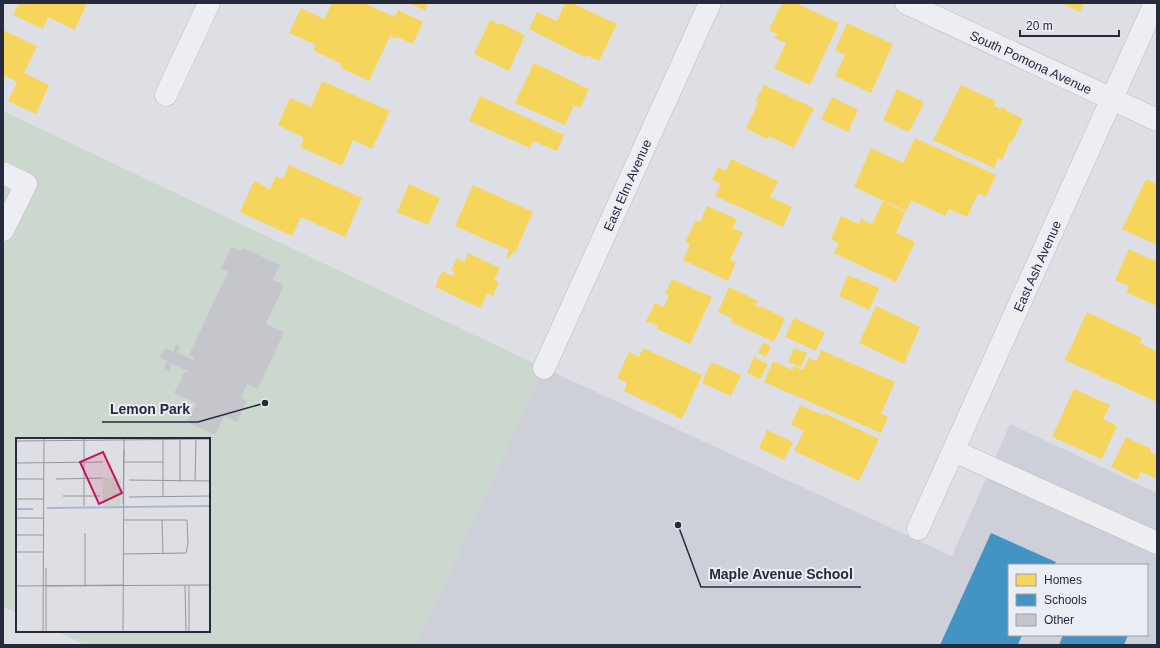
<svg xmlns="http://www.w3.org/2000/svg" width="1160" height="648" viewBox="0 0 1160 648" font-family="Helvetica,sans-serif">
<rect width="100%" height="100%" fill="#dedfe4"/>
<path fill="#ced0d9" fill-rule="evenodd" d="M544,368L952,556L1010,424L1157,493V645H416ZM1009,565H1147V635H1009Z"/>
<path fill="#ccd7ce" d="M3,111L544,368L416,645H85L56,631H209V439H17V613L3,607Z"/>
<path fill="#f6d55c" d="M19,3H87L75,30L48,17L43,29L13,15Z
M332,3H364L395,17L398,10L423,22L413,44L397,37L396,39L390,36L369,81L340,67L341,64L313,50L316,45L289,33L301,8L324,19Z
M409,3H428L425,10Z
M565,3H572L617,24L599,61L586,55L585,57L529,29L537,12L557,21Z
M782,3H796L839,23L810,85L774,68L786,43L775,38L777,34L769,30Z
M1061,3H1084L1080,12Z
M490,20L500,25V23L525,35L509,71L474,54Z
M847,23L893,44L871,93L835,76L845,55L835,50Z
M3,30L37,46L24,73L49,85L36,114L8,101L17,82L3,75Z
M534,63L589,89L580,108L574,105L565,125L515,103Z
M322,81L390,111L372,149L353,140L342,166L300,147L304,138L278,125L290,98L311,107Z
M764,85L814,108L794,148L769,136L767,139L746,128L758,103L755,102Z
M961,85L996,101L994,106L1001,109L1002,107L1007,110V111L1023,119L1012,142H1010L1002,160L998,158L994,168L933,140Z
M897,89L924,102L909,132L883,120Z
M480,96L564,135L557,151L533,141L530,148L469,121Z
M832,97L858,110L848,132L821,119Z
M915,138L996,175L986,197L978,193L967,217L949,209L945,216L911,200L906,211L854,187L871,148L903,163Z
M731,159L778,181L770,197L792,207L783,227L715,196L721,184L712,180L718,167L726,171Z
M289,165L362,198L345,237L301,217L292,236L240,212L254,181L270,189L276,176L283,179Z
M1146,179L1157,184V245L1122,229Z
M409,184L440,198L428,225L397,212Z
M473,185L533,212L515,253L513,252L510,258L506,256L509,250L455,226Z
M883,201L905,212L896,233L915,242L896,282L834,253L839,243L831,239L841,216L859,224L861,219L872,224Z
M707,206L737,219L732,228L743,232L730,260L736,262L728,281L683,260L690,244L685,242L696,220L700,222Z
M1129,249L1157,262V306L1126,292L1129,286L1115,280Z
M468,253L500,268L494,280L499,282L493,296L487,294L480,308L435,287L442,271L453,276L455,272L451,270L457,258L464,262Z
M848,275L879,288L869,310L839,296Z
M672,279L712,297L690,344L657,329L658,326L646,321L655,303L664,307L669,295L665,294Z
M729,287L758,301L755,306L760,308V306L785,318L774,342L731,322L732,318L718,312Z
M876,306L920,327L904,364L859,343Z
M1087,312L1142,338L1140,343L1157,352V402L1065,360Z
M794,318L825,332L816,351L785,337Z
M763,342L771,346L766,357L758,353Z
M643,348L702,375L682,419L624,391L627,383L617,378L629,352L639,357Z
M794,348L807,353L801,367L788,362Z
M821,350L895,382L881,414L888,417L881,433L764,382L773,361L793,370L794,366L803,370L809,358L817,361Z
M754,357L768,364L760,379L747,373Z
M711,362L741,375L731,396L702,383Z
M1074,389L1110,405L1103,419L1117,426L1102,459L1052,437Z
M800,405L823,415L824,413L879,439L859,481L794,451L804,431L791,425Z
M767,430L793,442L784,460L759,448Z
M1126,437L1151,449L1150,452L1157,455V479L1141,472L1137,480L1111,467Z"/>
<path fill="#4393c3" d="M991,533L1056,562L1054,565H1009V635H1022L1018,645H940Z
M1063,635H1128L1124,645H1059Z"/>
<path fill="#c5c6cc" d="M231,247L241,251L243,248L280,265L273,280L284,285L266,324L284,332L258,389L247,384L241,398L247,401L237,422L224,416L215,435L187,422L196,403L174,393L185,371L187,372L188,371L172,364L169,372L164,370L167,361L160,358L165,348L173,352L176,344L180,346L177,352L193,360L194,358L189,355L228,272L221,269Z"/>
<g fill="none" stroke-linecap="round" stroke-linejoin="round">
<defs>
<path id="minor" d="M906,3L1157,120
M166,95L209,3
M3,173L26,184L3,230
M544,368L710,3
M954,451L1157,543
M918,529L1155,3"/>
</defs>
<use href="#minor" stroke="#bbbcc1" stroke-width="23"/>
<use href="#minor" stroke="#edeef1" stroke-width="22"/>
</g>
<g text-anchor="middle" stroke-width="4" stroke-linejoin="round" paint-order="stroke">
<g font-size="13" fill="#252a3d" stroke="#ebedf4">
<text transform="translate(1031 62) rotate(25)" y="5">South Pomona Avenue</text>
<text transform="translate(627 185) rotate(-66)" y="5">East Elm Avenue</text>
<text transform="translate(1037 266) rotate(-66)" y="5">East Ash Avenue</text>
</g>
</g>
<g transform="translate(16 438)">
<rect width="194" height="194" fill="#dedfe4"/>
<path d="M87,40H105V68H87Z" fill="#ccd7ce"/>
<path fill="none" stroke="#aab6d1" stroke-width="2" d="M31,70L194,68M0,71H17"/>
<path fill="none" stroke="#9497a1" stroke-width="1" d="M0,3L194,1M108,24H147M0,25L87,24M0,41H28M40,41L87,40M113,42L194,43M179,43L180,1M164,44V1M47,58H84M113,59L194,58M147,59V1M0,61H28M107,66L108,12M68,68V0M0,80H28M108,82H171L172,105L170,115L108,116M146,82L147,115M0,97H28M0,114H28M30,130V194M169,147L170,194M173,147V194M0,148L108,147M30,148L194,147M69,148V95M27,194L28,0M107,194L108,0"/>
<path fill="#c2185b" fill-opacity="0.15" stroke="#c2185b" stroke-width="2" d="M87,14L106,55L83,66L64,24Z"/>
<rect width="194" height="194" fill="none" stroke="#252a3d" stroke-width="2"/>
</g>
<path fill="none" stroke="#252a3d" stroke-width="1.5" d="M265 403L198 422H102M678 525L701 587H861"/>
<g fill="#252a3d" stroke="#ebedf4" stroke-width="1.5">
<circle cx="265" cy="403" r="4"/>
<circle cx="678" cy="525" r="4"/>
</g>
<g font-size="14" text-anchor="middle" font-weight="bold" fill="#252a3d" stroke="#ebedf4" stroke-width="4" stroke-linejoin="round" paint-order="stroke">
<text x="150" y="414">Lemon Park</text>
<text x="781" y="579">Maple Avenue School</text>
</g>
<rect width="1160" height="648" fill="none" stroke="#252a3d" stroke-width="8"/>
<rect x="1008" y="564" width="140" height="72" fill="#ebedf4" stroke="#9c9fab"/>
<rect x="1016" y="574" width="20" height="12" fill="#f6d55c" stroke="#9c9fab"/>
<text x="1044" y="584" font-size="12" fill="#252a3d">Homes</text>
<rect x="1016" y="594" width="20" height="12" fill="#4393c3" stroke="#9c9fab"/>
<text x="1044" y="604" font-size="12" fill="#252a3d">Schools</text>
<rect x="1016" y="614" width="20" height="12" fill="#c5c6cc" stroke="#9c9fab"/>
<text x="1044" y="624" font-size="12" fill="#252a3d">Other</text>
<path d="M1020 30v6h99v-6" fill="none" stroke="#252a3d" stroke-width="2"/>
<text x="1026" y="30" font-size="12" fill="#252a3d" stroke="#ebedf4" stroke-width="3" paint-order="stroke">20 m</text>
</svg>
